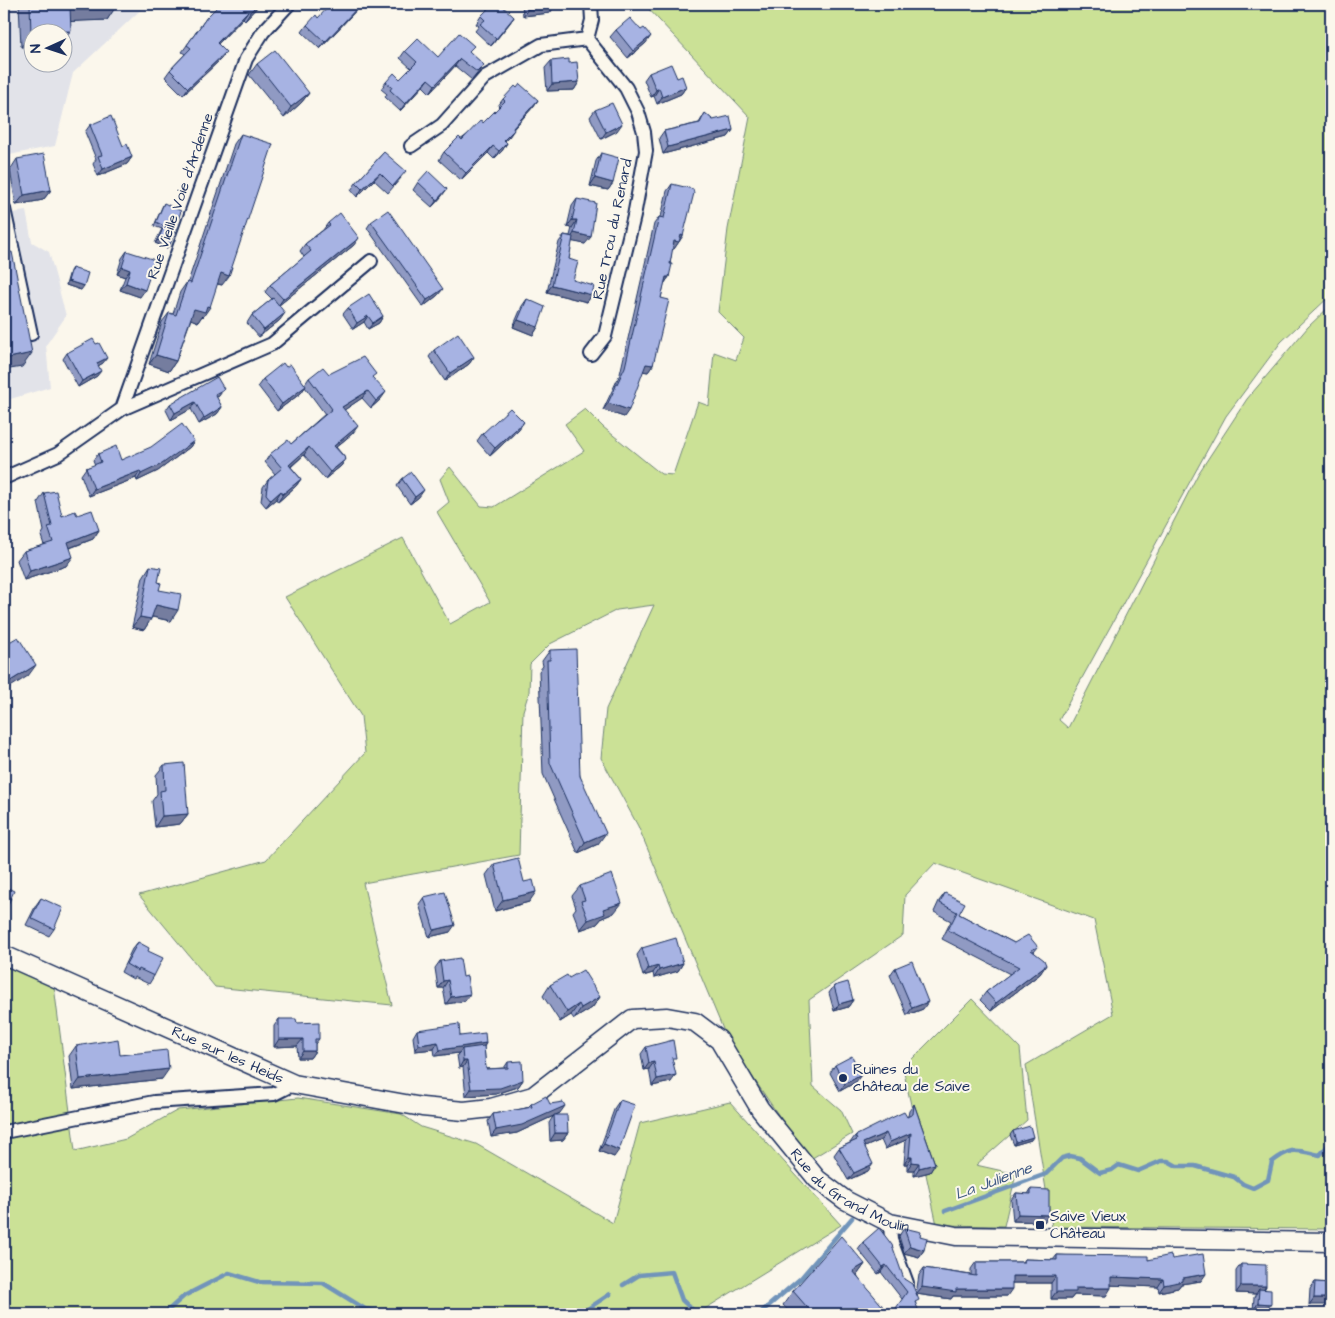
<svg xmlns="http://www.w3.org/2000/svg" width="1335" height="1318" viewBox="0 0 1335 1318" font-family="'Architects Daughter',sans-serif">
<rect width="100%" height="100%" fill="#fbf7ec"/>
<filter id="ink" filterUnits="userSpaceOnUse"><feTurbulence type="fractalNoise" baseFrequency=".02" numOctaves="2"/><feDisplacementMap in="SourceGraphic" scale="10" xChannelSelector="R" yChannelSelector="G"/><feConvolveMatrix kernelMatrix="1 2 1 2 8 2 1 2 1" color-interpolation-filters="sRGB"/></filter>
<g filter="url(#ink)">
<path fill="#e2e3e9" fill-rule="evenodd" d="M4,4H147L73,73L55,146L4,156ZM32,32H62V62H32Z
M4,170L12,213L26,211L32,242L49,252L66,316L46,345L50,387L4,401Z"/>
<path fill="#cbe196" stroke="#73887a" d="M644,4H1331V295L1281,342L1226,416L1059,720L1068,728L1198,474L1247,399L1308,327L1331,305V1229L1052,1227L1026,1065L1113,1014L1094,920L935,863L905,895L903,935L809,1000L813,1086L841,1110L852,1134L809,1160L728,1041L638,826L601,758L606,709L654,605L617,610L550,644L530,664L529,692L523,711L519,855L363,883L392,1005L215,987L139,895L266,860L365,753L361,716L285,597L403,538L450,624L490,602L437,512L449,502L440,479L450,467L481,506L494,507L584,451L565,424L585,409L603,427L661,474L673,475L698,402L709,406L714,352L736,360L744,338L718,312L728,229L750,117Z
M4,963L54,986L75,1151L126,1139L178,1110L298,1098L401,1114L421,1127L476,1144L613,1223L640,1123L730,1102L841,1225L703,1310V1314H4Z
M972,999L1020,1048L1027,1120L976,1165L1016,1174L1004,1226L937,1225L903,1068Z"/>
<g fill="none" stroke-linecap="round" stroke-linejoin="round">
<path stroke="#7194ba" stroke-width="4.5" d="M945,1211L1046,1174L1062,1158L1070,1156L1080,1158L1100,1173L1112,1170L1119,1165L1138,1171L1161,1161H1168L1177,1166H1195L1234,1177L1243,1184L1253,1188L1268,1180L1272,1162C1293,1146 1295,1150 1320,1155L1331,1142
M623,1285L639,1275L672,1272L682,1300L697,1314
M164,1314L184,1296L229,1273L259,1282L323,1283L365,1309L388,1314
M580,1314L610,1294
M759,1314L801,1278L852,1218"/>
<defs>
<path id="street" d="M411,146L442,125L485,77L541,45L587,39
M4,209L31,334
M591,354L605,336L634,216L646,151L644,132L638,112L626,88L587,39L592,20L591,4
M122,409L272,344L371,261
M4,478L58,454L122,409L246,59L263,32L289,4
M4,1132L154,1102L274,1094L294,1084
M890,1223L891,1240L907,1283"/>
<g id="secondary">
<path id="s1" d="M4,955L294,1084L422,1107L464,1111L491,1108L533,1096L632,1019L667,1017L695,1022L719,1040L760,1109L817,1179L845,1200L890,1223L956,1236L1331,1242"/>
</g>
</defs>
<use href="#street" stroke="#1b2f5e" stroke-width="16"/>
<use href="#secondary" stroke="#1b2f5e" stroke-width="21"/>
<use href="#street" stroke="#fbf7ec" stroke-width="12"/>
<use href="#secondary" stroke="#fbf7ec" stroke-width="18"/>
</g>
<path fill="#909ac3" stroke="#1b2f5e" d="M19,4H117L107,20L70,21L21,47Z
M362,4L320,49L302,32L307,25L318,18Z
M522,4H555L550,13L523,16Z
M258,6L245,20L243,18L218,44L221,59L183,95L165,77L170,70L185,54L182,52L207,17Z
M481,16L514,17L509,24L491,46L475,31L479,26L476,24Z
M616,30H641L646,43L628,58L610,37Z
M405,51L438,57L469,52L484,65L472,80L455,66L430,93L423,86L400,111L385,97L387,94L381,89L386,82L400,79L411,68L400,58Z
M551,61L569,63L579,82L574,90L547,91L545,68Z
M257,64L309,93L301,103L284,118L249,75Z
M649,73L677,78L686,87L681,94L657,104L654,96L651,97L644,80Z
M503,99L538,100L533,107L513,129L509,137L505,141L507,143L502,151L494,159L488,153L461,180L439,160L444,152L483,123L499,107L498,106Z
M595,110L617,131L601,139L590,117Z
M705,113L713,120L733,130L728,137L663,154L659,138L664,131L699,123Z
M90,125L123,146L132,157L127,164L98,176L93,164L96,159L85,132Z
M241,134L222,285L217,284L203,317L202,316L198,322L191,319L176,361L169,371L149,364L162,322L169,313L173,314L180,292L187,282H188L234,144Z
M384,152L401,178L388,193L374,180L357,197L351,190L356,183Z
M601,153L613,183L608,190L590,186L596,161Z
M17,159L51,190L43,200L16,205L10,170Z
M418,182L442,196L432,207L413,190Z
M672,184L680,240L674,249H672L670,264L669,277L664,284L661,298L653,365L648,372L643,371L624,417L603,410L620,374L654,224L659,217H661L667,191Z
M577,199L585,244L572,241L569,259L573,280L592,295L587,302L547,292L559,242L564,235L570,236L572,228L567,227L572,206Z
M164,203L167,248L155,243L162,229L154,226L162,207Z
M371,222L438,295L423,307L367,228Z
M328,223L354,245L279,305L280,320L259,337L247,323L252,315L272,299L265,292L270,285L304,257L300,251L305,244L323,230Z
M127,251L140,297L120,290L125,277L117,274L122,258Z
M72,268L81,290L66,285L70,271Z
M527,299L538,327L533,335L513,327L522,306Z
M348,308L383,316L379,323L368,329L364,322L353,329L343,314Z
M434,350L474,357L469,364L445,381L429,357Z
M67,353L103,363L98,366L97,376L78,387L63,359Z
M286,367L305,384L309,378L329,374L373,378L381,399L371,408L362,398L344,410L353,433L336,447L346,459L341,466L325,479L304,455L291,467L301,479L296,486L278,502L276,499L266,507L261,501L263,487L268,480L275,474L265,462L270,454L291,444L325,414L305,387L301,393L277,411L258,386L263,379Z
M219,396L216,397L222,407L217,414L199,424L191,409L171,420L166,410L170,404Z
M519,429L490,456L477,441L482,434Z
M194,441L190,447L158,471L137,481L136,478L89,496L81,475L86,468L95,465L93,460L98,454L121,460Z
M402,479L419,497L410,504L397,486Z
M44,493L62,516L77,515L99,530L93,539L70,548L66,566L24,580L17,560L24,551L44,545L41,536L44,531L38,502Z
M150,566L158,582L159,590L171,621L152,617L144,630L132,627L143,577Z
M550,650L580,776L598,844L578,853L543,774L539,671L543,666L542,661Z
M164,765L188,814L180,824L155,827L152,801L157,794L156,775Z
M494,864L529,902L495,911L486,875Z
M580,886L614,913L602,918L597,924L580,930L573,912L576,908L572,896Z
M945,893L959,914L1014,943L1038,947L1034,952L1046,965L1040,974L991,1011L980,1000L986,992L1010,974L942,939L951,921L934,912L939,901Z
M424,897L450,932L429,937L419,904Z
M41,898L54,929L49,936L26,925L36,905Z
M138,942L154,976L149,984L134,977L133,979L121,972L132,949Z
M642,948L683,963L678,971L654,978L653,973L643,976L637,955Z
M440,961L465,1001L446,1004L443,988H438L435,968Z
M895,968L923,1009L907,1015L890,975Z
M569,978L600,997L592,1008L574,1019L571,1015L560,1022L543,996L550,985Z
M834,986L853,1000L848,1007L834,1011L829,993Z
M279,1019L297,1023L319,1039L315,1044V1051L310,1058H298L297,1046L274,1047V1026Z
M417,1030L460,1036L486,1043L484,1047L486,1069L504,1068L508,1062L523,1080L518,1087L496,1094L466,1096L463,1067L459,1068L457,1055L459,1053L435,1056L434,1049L415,1051L413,1037Z
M76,1046L120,1055L162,1079L73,1089L69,1056Z
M646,1047L673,1062L671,1082L652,1086L649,1069L644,1070L641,1054Z
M835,1065L856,1082L840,1091L830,1073Z
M620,1100L614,1157L599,1151L615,1107Z
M531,1104H550L560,1113L517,1133L491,1137L488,1121L493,1114L527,1108Z
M914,1104L935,1164L930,1172L914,1176V1170H907V1164H904L906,1140L885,1149L881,1140L865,1147L868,1171L848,1180L834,1155L839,1148L850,1143L855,1136L908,1116L909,1111Z
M554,1115L568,1133L563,1140L550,1141L549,1123Z
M1013,1131L1031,1140L1014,1145L1010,1135Z
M1031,1189L1049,1215L1044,1222L1013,1221L1011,1200L1016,1193L1028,1194Z
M904,1228L920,1236L924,1250L919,1257L904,1253L899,1236Z
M863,1242L904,1279L916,1304L902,1299L881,1272L878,1274L858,1249Z
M1057,1255L1148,1260L1172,1259L1201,1281L1181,1284L1178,1288L1159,1292L1158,1287L1111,1285L1106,1296L1074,1295L1071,1299H1051V1283H1012L1007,1296H953L951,1299L916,1294L919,1275L924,1268L971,1275V1269L976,1262H1022L1024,1259L1053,1260Z
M865,1264L857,1275L882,1314H791L783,1305L793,1291Z
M1241,1264L1266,1286L1264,1290L1266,1311H1253L1254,1297L1256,1294L1236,1293V1271Z
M1315,1282L1331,1283L1309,1305L1310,1289Z"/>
<path fill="#757d9f" stroke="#1b2f5e" d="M258,4H260L245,20L250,12Z
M361,4H362L320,49L325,42Z
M117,5L107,20L60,22L70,7Z
M555,6L550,13L523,16L528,9Z
M248,11L243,18L212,50L217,43Z
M514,17L509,24L491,46L496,39Z
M71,31L62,43V32H45Z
M31,33H32V47H21Z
M651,36L646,43L628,58L633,51Z
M226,52L221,59L183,95L188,88Z
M460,59L455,66L430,93L435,85Z
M428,79L423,86L400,111L405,104Z
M579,82L574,90L547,91L552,84Z
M686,87L681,94L657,104L662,97Z
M659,88L654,96L651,97L656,90Z
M309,93L301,103L284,118L291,107Z
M538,100L533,107L508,135L513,128Z
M622,124L617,131L601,139L606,132Z
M514,130L509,137L498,147L504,140Z
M733,130L728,137L663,154L668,147Z
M507,143L502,151L494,159L499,151Z
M493,146L488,153L461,180L466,173Z
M132,157L127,164L98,176L103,169Z
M380,173L374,180L357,197L362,189Z
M595,178L613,183L608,190L590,186Z
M447,189L442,196L432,207L437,200Z
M51,190L43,200L16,205L24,195Z
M572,220H577L572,228L567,227Z
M574,233L591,237L585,244L569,241Z
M681,235L683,236L674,249L669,248L674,241Z
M359,238L354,245L278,306L283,299Z
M158,240L170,245L167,248L155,243Z
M122,267L130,270L125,277L117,274Z
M221,273L229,276L222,285L214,283Z
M666,277H669L664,284Z
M68,281L84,286L81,290L66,285Z
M126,283L145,290L140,297L120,290Z
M552,285L592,295L587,302L547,292Z
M443,289L438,295L423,307L427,300Z
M207,306L210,307L203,317L202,316L198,322L188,318L194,309Z
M285,313L280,320L259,337L264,330Z
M368,316L364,322L353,329L357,323Z
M383,316L379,323L368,329L373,323Z
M518,320L538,327L533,335L513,327Z
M32,353L22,367L4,370V359Z
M156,355L176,361L169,371L149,364Z
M474,357L469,364L445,381L450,373Z
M107,358L103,363L93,369L97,363Z
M646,364L653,365L648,372L641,371Z
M101,371L97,376L78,387L82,381Z
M306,386L301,393L277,411L282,404Z
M224,389L219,396L210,401L215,394Z
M368,391L362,398L337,415L342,407Z
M386,392L381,399L371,408L376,401Z
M195,402L191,409L171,420L175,413Z
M608,403L629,410L624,417L603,410Z
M222,407L217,414L199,424L204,418Z
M524,422L519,429L490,456L495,448Z
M358,426L353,433L329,453L334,446Z
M194,441L190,447L158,471L137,481L141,474Z
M309,447L304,455L284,472L289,465Z
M346,459L341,466L325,479L330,472Z
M140,471L136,478L89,496L94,489Z
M301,479L296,486L278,502L283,494Z
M424,490L419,497L410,504L415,497Z
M281,491L276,499L266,507L271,500Z
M99,530L93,539L61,551L68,542Z
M73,557L66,566L24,580L30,571Z
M156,605L178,610L171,621L148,616Z
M140,617L151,619L144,630L132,627Z
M36,665L28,676L4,691V685Z
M188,814L180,824L155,827L162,816Z
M606,833L598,844L578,853L585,842Z
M536,892L529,902L495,911L503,900Z
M622,903L614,913L602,918L597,924L580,930L588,920L603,909Z
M455,925L450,932L429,937L434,930Z
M683,963L678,971L654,978L659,970Z
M1046,965L1040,974L991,1011L996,1003Z
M658,966L653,973L643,976L648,969Z
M448,980L443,988H438L443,981Z
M470,994L465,1001L446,1004L451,997Z
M600,997L592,1008L574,1019L581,1008Z
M853,1000L848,1007L834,1011L839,1004Z
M928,1002L923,1009L907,1015L912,1008Z
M579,1004L571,1015L560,1022L567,1012Z
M279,1039H303L297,1046L274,1047Z
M438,1042L434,1049L415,1051L419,1045Z
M486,1043L482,1050L462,1049L459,1053L435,1056L440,1050Z
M303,1051H315L310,1058H298Z
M463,1061H467L463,1067L459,1068Z
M654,1062L649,1069L644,1070L649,1063Z
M169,1069L162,1079L73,1089L80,1079Z
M676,1075L671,1082L652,1086L657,1079Z
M861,1075L856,1082L840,1091L845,1084Z
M523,1080L518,1087L496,1094L466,1096L471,1089Z
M565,1106L560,1113L517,1133L491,1137L496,1130Z
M555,1133H568L563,1140L550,1141Z
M886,1133L881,1140L858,1150L863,1143Z
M911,1133L906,1140L885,1149L890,1142Z
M1033,1137L1031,1140L1014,1145L1016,1142Z
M604,1144L619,1150L614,1157L599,1151Z
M909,1157H912L907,1164H904Z
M912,1162L919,1163L914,1170H907Z
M873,1164L868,1171L848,1180L854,1173Z
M935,1164L930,1172L914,1176L919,1168Z
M1018,1214L1049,1215L1044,1222L1013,1221Z
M910,1246L924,1250L919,1257L904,1253Z
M865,1264L855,1278L853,1271Z
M886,1265L881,1272L878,1274L883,1267Z
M1206,1274L1201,1281L1181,1284L1178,1288L1159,1292L1164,1285L1183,1278Z
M1012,1276H1056L1051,1283H1007Z
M1111,1277L1163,1279L1158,1287L1106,1285Z
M1241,1286H1266L1261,1294L1259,1289L1256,1294L1236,1293Z
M922,1287L956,1289H1012L1007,1296H953L951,1299L916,1294Z
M1076,1288H1111L1106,1296L1074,1295L1071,1299H1051L1056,1292Z
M1314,1298H1331V1305H1309Z
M1258,1303L1271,1304L1266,1311H1253Z"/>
<path fill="#a7b3e3" stroke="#1b2f5e" d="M30,4H117V5L70,7L71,31L31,33Z
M220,4H258L250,12L248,11L217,43L226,52L188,88L170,70L191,48L187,45L207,17Z
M331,4H361L325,42L307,25L316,15L318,18Z
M493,4H500L514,17L496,39L480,24L485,20L481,16Z
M528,4H555V6L528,9Z
M630,18L641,30L644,28L651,36L633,51L616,30Z
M459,33L474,46L469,51L484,65L477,72L460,59L435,85L428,79L405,104L390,90L392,87L386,82L394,73L400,79L417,62L405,51L418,38L438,57Z
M275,50L309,93L291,107L257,64Z
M569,59V63L577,62L579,82L552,84L551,61Z
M671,64L677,78L682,76L686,87L662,97L659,88L656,90L649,73Z
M520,84L538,100L513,128L514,130L504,140L507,143L499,151L493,146L466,173L444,152L459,137L462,140L481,120L483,123L505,101L503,99L515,86L517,88Z
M612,103L622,124L606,132L595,110Z
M705,113L713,120L730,116L733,130L668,147L664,131L700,123Z
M111,116L123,146L127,144L132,157L103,169L98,156L102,155L90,125Z
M241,134L273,144L229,276L221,273L210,307L207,306L205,312L194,309L176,361L156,355L169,313L176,315L187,282L191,283Z
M384,152L406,171L393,186L380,173L362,189L356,183Z
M601,153L619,158L613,183L595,178Z
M44,154L51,190L24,195L17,159Z
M428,171L447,189L437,200L418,182Z
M672,184L693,189L694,193L683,236L681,235L679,242L674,241L670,264H672L669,277H666L661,298L669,300L653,365L646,364L629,410L608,403L625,367L659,217L664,218Z
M577,199L596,203L591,237L574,233L577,220H572Z
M164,203L181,211L170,245L158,240L164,226L156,222Z
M388,210L443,289L427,300L371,222Z
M340,213L359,238L283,299L270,285L311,251L305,244L330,225L328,223Z
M564,235L573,237L569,259L578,262L573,280L594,286L592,295L552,285Z
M127,251L155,260L145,290L126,283L130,270L122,267Z
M12,252L32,353L4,359V254Z
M72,268L88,273L84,286L68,281Z
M369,294L383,316L373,323L368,316L357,323L348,308Z
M273,298L285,313L264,330L252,315Z
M527,299L545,307L538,327L518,320Z
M458,333L474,357L450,373L434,350Z
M93,339L96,344L99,343L107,358L97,363L101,371L82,381L67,353Z
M363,357L376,374L372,377L386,392L376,401L368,391L342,407L358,426L334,446L346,459L330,472L309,447L289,465L301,479L283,494L281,491L271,500L266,494L268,480L282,468L270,454L288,440L291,444L332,409L309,378L323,367L329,374Z
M283,363L286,367L290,364L306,386L282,404L263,379Z
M217,377L224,389L215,394L222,407L204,418L195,402L175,413L170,404Z
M510,408L524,422L495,448L482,434Z
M182,424L194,441L162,464L141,474L140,471L94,489L86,468L101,462L98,454L116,446L121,460L151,447Z
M411,472L424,490L415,497L402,479Z
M56,491L62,516L75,511L77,515L92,510L99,530L68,542L73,557L30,571L24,551L53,542L48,527L52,526L44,493Z
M150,566L161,568L158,582L161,583L159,590L181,594L178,610L156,605L151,619L140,617Z
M18,637L36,665L4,685V645Z
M576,649L580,776L606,833L585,842L550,763L547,660H550V650Z
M184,763L188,814L162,816L160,791L165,790L164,765Z
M518,858L524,882L533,880L536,892L503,900L494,864Z
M612,874L622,903L603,909L605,914L588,920L581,901L585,900L580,886Z
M4,886L14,891L5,911H4Z
M445,892L455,925L434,930L424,897Z
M945,893L965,903L959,914L1014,943L1028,935L1038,947L1031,950L1044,960L1046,965L996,1003L986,992L1019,967L948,930L957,912L940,903Z
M41,898L63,908L54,929L31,918Z
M676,938L683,963L659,970L658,966L648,969L642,948Z
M138,942L149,948L148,951L163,958L154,976L139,969L138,971L126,964Z
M460,958L463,977L467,976L470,994L451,997L448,980L443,981L440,961Z
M912,961L928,1002L912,1008L895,968Z
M583,970L600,997L581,1008L579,1004L567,1012L550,985L567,975L569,978Z
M848,982L853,1000L839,1004L834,986Z
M279,1019H296L297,1023L319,1022V1039H315V1051H303V1039H279Z
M459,1024L460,1036L485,1033L486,1043L440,1050L438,1042L419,1045L417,1030Z
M118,1039L120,1055L167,1050L169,1069L80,1079L76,1046Z
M673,1040L676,1058H672L676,1075L657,1079L654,1062L649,1063L646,1047Z
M484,1046L486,1069L508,1068V1062L522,1061L523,1080L500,1088L471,1089L467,1061H463L462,1049Z
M852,1056L861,1075L845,1084L835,1065Z
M546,1096L550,1104L563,1102L565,1106L522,1125L496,1130L493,1114L532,1107L531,1104Z
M620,1100L635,1105L619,1150L604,1144Z
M914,1104L935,1164L919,1168V1163L912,1162V1157H909L911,1133L890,1142L886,1133L863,1143L873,1164L854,1173L839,1148L857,1140L855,1136L885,1121L904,1112L907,1117L913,1114Z
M554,1115H567L568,1133H555Z
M1030,1126L1033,1137L1016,1142L1013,1131Z
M1031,1189L1049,1190V1215L1018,1214L1016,1193L1031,1194Z
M879,1228L892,1245L904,1279L912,1284L919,1300L915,1302L918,1309L914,1314H892L907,1292L886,1265L883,1267L863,1242Z
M904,1228L921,1232L920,1236L927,1238L924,1250L910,1246Z
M841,1236L865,1264L853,1271L885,1309L880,1314H813L793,1291Z
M1203,1254L1206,1274L1183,1278V1281L1164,1285L1163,1279L1111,1277V1288H1076V1292H1056V1276H1012V1289H956V1292L922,1287L924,1268L976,1276V1262H1024V1259L1057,1260V1255L1148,1256V1260L1171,1255L1172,1259Z
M1241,1264L1266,1265V1286H1241Z
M1315,1282L1331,1283V1298H1314Z
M1259,1289L1271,1290V1304L1258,1303Z"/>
</g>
<g fill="#1b2f5e" stroke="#fbf7ec" stroke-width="2">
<circle cx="843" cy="1078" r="5"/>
<rect x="1035" y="1220" width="10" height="10" rx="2.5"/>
</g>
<g text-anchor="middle" stroke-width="4" stroke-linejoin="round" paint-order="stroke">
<g font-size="15" fill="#1b2f5e" stroke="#fbf7ec">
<text transform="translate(180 196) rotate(-71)" y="5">Rue Vieille Voie d'Ardenne</text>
<text transform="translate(612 229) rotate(-78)" y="5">Rue Trou du Renard</text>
<text dy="5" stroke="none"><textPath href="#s1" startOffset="245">Rue sur les Heids</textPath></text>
<text dy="5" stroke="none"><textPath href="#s1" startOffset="984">Rue du Grand Moulin</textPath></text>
</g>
<g font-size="15" fill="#1b2f5e" stroke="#fbf7ec" text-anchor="start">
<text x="853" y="1074">Ruines du<tspan x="853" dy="17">château de Saive</tspan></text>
<text x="1050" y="1221">Saive Vieux<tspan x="1050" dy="17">Château</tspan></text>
</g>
<g font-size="16" font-style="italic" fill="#3f5984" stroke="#fbf7ec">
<text transform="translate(993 1180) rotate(-20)" y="6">La Julienne</text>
</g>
</g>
<rect width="1335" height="1318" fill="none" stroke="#fbf7ec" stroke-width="20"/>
<rect x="10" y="10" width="1315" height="1298" fill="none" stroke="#1b2f5e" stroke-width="2" filter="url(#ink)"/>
<g transform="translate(48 48) rotate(267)"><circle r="24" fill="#fbf7ec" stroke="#a1a7b3"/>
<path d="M0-4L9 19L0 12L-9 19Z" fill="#1b2f5e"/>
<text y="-8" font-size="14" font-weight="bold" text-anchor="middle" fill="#1b2f5e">N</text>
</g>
</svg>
